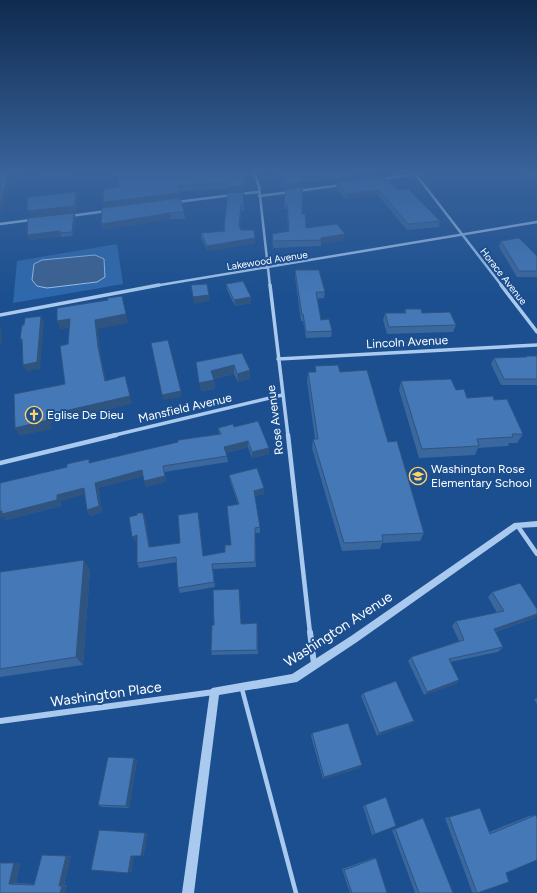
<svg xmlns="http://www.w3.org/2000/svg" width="537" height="893" viewBox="0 0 537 893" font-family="Figtree,sans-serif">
<rect width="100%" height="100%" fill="#1b4f8f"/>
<path fill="#2e69ad" d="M117,244L123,284L13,303L17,261Z"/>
<path fill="#3c6290" stroke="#9cc4f0" d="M95,255L104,259L105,277L97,282L47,288L37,286L32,280L34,264L42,260Z"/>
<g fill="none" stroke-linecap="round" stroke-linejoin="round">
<path stroke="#a9c9ee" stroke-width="4.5" d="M242,689L296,893"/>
<path stroke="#a9c9ee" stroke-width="2.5" d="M254,172L259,187L270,286
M414,172L502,286
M380,179L416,174
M297,191L342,185
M239,194L259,192
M259,196L290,192
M177,202L232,195
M70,216L107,211
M0,224L31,220
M154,286L537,222"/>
<path stroke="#a9c9ee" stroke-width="3.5" d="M270,285L288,436
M501,285L537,332
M0,315L159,285
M278,359L537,345
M111,436L282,395"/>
<path stroke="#a9c9ee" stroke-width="4.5" d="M288,435L310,633
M0,463L116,435
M517,525L537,554"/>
<path stroke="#a9c9ee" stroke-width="6" d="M310,632L314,664
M0,721L214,692"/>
<path fill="#a9c9ee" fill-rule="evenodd" d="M537,521V527L518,528L357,642L297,682L219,695L194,893H182L210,691L212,688L292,674L351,636L514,523Z"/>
</g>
<path fill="#3a679d" d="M0,172H27L12,173L2,214H0Z
M40,172H71L70,178L42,179L40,173Z
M116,172H239L240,174L245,173L244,191L229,193L228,188L178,192L179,198L184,212L185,219H171L103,230L101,224L104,208L103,202L119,187L118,175H116Z
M288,172H378L377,177L332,183L331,180L303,182L302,214L306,228L344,240L321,244V246L273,248L272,234L288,231L287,209H284L286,189L278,179V174Z
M520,172H537V182H533Z
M337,182L398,190L440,221L439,227L407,230L378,195L345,199L336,188Z
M244,192V211H241L240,227L241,230L255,238V243L208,251L201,238V233L224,232V228Z
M74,213L76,217L73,236L61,237V236L29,240Z
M501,241L537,256V277H517L499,247Z
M295,270L325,292L324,298L317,299L321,320L332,331L331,337L306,338L303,321H301L295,277Z
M226,284L251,297V303L235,306L227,290Z
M405,309L422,313L456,325L453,332L387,334L383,320L385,313H404Z
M242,353L250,379L238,382L234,374L214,379L215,389L201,391L196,362Z
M526,356H537V385H501L491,364L494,358L525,357Z
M315,366L340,372L388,442L424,533L420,541L382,543L380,549L342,551L312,448L313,439H315L307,381L308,372H315Z
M401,381L456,390L467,398L494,400L523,434L517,443H509L508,446L478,448L475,455L419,458L399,390Z
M234,427L269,448V454L252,458L248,447L226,453L227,456L228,462L164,472L166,481L146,487L143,476L98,488L102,512L90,516L87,510L84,494L60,501L61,506L6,520L4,517L91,463L219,434L218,428Z
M229,475L264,488V494L255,496L260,527V533H255L256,567L213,569L215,587L180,593L178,588L177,562L139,568L137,563V541L135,542L137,515L143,513L145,518L150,547L180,543L199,518L203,556L225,552L231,545L238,504L230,481Z
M90,570L83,665L0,677V572Z
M492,592L535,618L495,632L503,647L498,652L450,662L459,680L456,684L424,695L408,661L411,657L459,641L452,626L456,621L497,613L488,597Z
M240,594L241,624L257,623L258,654L212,655L211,651L214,625Z
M363,693L414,721L410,724L377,736L361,696Z
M537,698V704L534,699Z
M312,733L360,768L323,779L311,736Z
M134,758L137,760L129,808L102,807L98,805Z
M365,805L375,834L372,835L363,806Z
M475,810L489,832L529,816L536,815L477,893L472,892L445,818Z
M423,818L453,893H415L392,830Z
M42,855L71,856L64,885H67L65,893H69H0L20,863L16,883L34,884Z
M373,858H376L387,893H350L342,869Z"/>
<path fill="#305480" d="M9,172H12V173L2,214H0V205Z
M69,172H71L70,178Z
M371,172H378L377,177L332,183L333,178Z
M245,173L244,191L229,193L228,187Z
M303,182L302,187L286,189V184Z
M379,190L378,195L345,199L346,194Z
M76,192L78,198L76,212L30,218L27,211Z
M179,193V199L104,208L103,202Z
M74,213L76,217L73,236L72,232Z
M170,213L171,219L103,230L101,224Z
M60,231V233L61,236L29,240L27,235Z
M345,234L344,240L321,244V238Z
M255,238V243L208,251L207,246Z
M209,295L210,301L194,304L193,297Z
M122,296L128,323L98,329L101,356L108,389L105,381L98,347L95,320Z
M251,297V303L235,306L234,300Z
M41,316L44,323L40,369L26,371L23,365Z
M70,319L73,328L60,329L57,321Z
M0,325L1,327L2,344H0Z
M20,339H22L23,346Z
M234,365V374L212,380L211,371Z
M250,370V379L238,382L237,374Z
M125,376L132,404L51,423L52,429L20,436L15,428L47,415Z
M214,380L215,389L201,391L199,383Z
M181,391L182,397L163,400L162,395Z
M248,441V447L225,453L224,447Z
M269,448V454L252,458V452Z
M163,466L166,481L146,487L144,481Z
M142,470L144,476L98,488L102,512L90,516L87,510L95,483Z
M84,488L87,494L60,501L61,506L6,520L4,517L0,518V511L57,495Z
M264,488V494L254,496V491Z
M198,512L199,518L204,561L203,556Z
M143,513L145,518L151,552L149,547Z
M137,535L139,541L135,542L132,537Z
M84,560L90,570L83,665L76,657Z
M537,614V615L535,618L490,633L494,629Z
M459,680L456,684L424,695L427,692Z
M414,721L410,724L377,736L379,733Z
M134,758L137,760L129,808L126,806Z
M362,765L360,768L323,779L324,777Z
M145,833L148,834L144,856H141Z
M66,856H71L64,885L59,886Z
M131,856H134L132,872L128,873Z
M14,863H20L16,883L9,884Z
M67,885L65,893H60L62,886Z"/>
<path fill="#4478b7" stroke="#305480" d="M0,172H9L0,205Z
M40,172H57L40,173Z
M117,172H239L240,174L245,173L244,185L228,187V182L177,186L179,193L103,202L104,189L119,187Z
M288,172H371L333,178L331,175L303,177V182L286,184L278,174Z
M529,172H537V176L535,177Z
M383,176L398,190L408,189L440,221L408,224L379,190L346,194L337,182Z
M302,187V214H305L306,228L337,224L345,234L321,238V240L273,241L272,234L289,231L287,203H284L286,189Z
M76,192L74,206L27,211L28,197Z
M244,192L243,205H241L239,225L241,230H254L255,238L207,246L201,233L225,231L224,228L228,193Z
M180,198L184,212L170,213L101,224L102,208Z
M74,213L72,232L60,233V231L27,235L28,218Z
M519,238L537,256V271H519L501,241Z
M295,270H319L325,292H316L321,320L329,319L332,331L306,332L303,314L302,315Z
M243,281L251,297L234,300L226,284Z
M207,284L209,295L193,297L191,285Z
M122,296L126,314L95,320L98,347L105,381L125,376L130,396L47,415L48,420L15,428L14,394L65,384L60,346L68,344L70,319L57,321V308L108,300L107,298Z
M405,309H421L422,313L450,312L456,325L389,327L385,313H406Z
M41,316L37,362L23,365L22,339H20L22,325H24L25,318Z
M168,340L181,391L162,395L151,343Z
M242,353L250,370L237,374L234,365L211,371L214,380L199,383L196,362Z
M526,356H537V379H504L494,358L527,357Z
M338,365L340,372L367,370L388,442L397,441L424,533L382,535L383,541L344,543L313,439H318L308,372H316L315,366Z
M451,379L456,390L464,389L467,398L493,396L494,400L507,399L523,434H512L513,437L477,439L479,446L422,449L401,381Z
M258,421L269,448L252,452L248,441L224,447L227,456L163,466L165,476L144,481L142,470L95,483L99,506L87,510L84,488L57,495V500L2,514V511H0V483L67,467V464L89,459V463L178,442V440L221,434L218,428L233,424L234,427Z
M257,468L264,488L254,491L260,527L255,528V562L212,564L214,582L178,588L176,557L137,563V535L132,537L129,517L137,515V513H143L149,547L180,543L178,515L198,512L203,556L225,552V545H231L227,506L239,504L229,475Z
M84,560L76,657L0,669V572Z
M520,583L537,609V614L494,629L503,647L449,659L459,680L427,692L411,657L464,640L456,621L504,611L492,592Z
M239,589L241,624L257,623V650L211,651L212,625H214L213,590Z
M396,681L414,721L379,733L363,693Z
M348,723L362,765L324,777L312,733Z
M108,757L134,758L126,806L98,805Z
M386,797L396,826L375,834L365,805Z
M480,808L490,834L536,815L537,818V860L506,873L509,882L477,893L449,817Z
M423,818L453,893H419L395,829Z
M99,830L145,833L141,856H131L128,873L91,870Z
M42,855L66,856L59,886H62L60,893H0V863H14L9,884L34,885Z
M376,858L387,893H352L344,870Z"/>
<linearGradient id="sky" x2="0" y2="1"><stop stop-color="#0f2b4f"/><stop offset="0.58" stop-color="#39639b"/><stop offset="1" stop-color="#39639b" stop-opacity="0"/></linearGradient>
<rect width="537" height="297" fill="url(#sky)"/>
<defs>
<symbol id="church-ring" viewBox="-11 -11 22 22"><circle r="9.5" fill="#1b4f8f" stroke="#ffd166" stroke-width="1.5"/><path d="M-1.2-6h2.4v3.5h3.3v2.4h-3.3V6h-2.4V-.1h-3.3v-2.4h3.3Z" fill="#ffd166"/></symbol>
<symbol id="school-ring" viewBox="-11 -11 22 22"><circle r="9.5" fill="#1b4f8f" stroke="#ffd166" stroke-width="1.5"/><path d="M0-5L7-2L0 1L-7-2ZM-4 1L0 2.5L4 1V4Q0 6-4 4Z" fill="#ffd166"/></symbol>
</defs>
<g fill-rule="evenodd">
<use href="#church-ring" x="24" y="405" width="20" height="20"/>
<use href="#school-ring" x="408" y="466" width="20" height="20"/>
</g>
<g text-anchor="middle" stroke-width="4" stroke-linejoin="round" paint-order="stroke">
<g font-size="10" fill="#fff" stroke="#1b4f8f">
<text transform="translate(267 260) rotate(-9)" y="4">Lakewood Avenue</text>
<text transform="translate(504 276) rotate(52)" y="4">Horace Avenue</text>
</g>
<g font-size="12" fill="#fff" stroke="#1b4f8f">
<text transform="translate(407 342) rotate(-3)" y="4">Lincoln Avenue</text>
<text transform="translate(185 408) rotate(-13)" y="4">Mansfield Avenue</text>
<text transform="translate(275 420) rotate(-97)" y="4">Rose Avenue</text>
</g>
<g font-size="12" fill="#fff" stroke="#1b4f8f" text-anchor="start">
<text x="47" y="419">Eglise De Dieu</text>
<text x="431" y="473">Washington Rose<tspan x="431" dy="14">Elementary School</tspan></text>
</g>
<g font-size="14" fill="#fff" stroke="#1b4f8f">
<text transform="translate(338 629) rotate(-33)" y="5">Washington Avenue</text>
<text transform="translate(106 694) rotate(-8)" y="5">Washington Place</text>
</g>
</g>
</svg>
